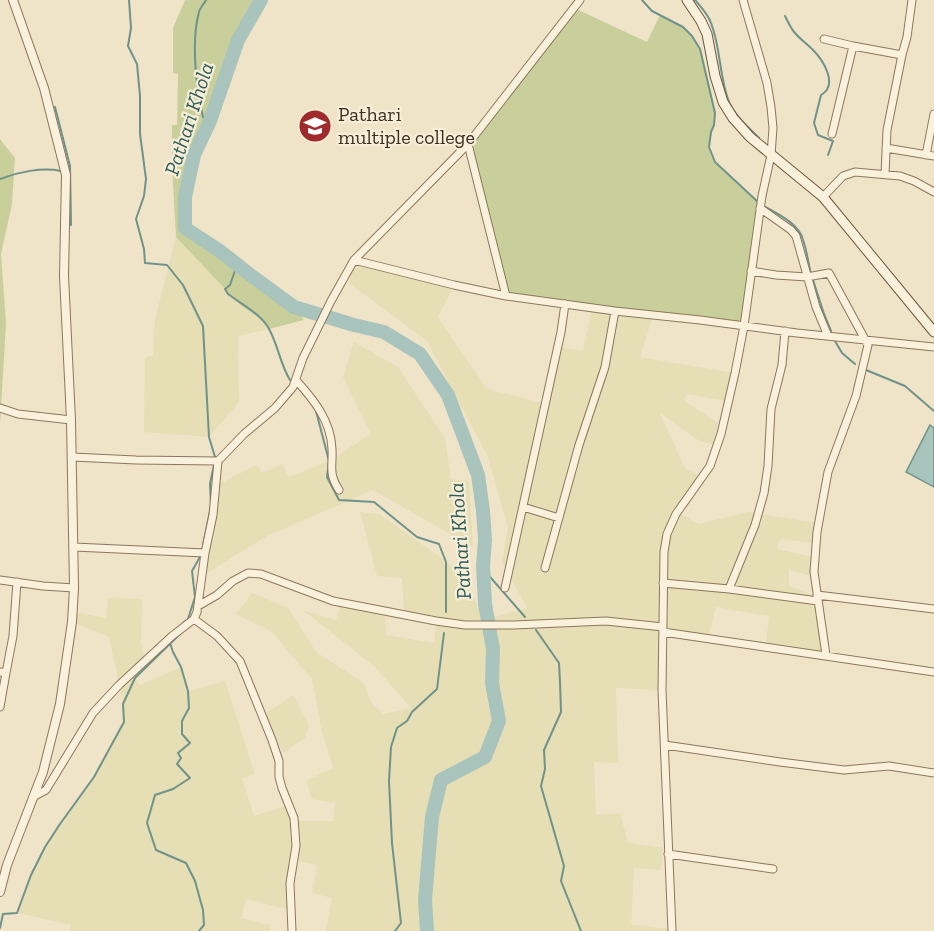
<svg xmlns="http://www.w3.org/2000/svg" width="934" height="931" viewBox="0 0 934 931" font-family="'Zilla Slab',serif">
<rect width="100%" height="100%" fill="#f0e4c8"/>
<path fill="#e6deb5" d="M176,237L225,289L228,294L263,320L269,329L238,336L239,402L209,437L144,432L145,358L153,355L155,319Z
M354,260L454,285L438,317L487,389L546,404L557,347L583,351L592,308L653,315L640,357L735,373L725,401L687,394L684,401L718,423L714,445L696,439L659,412L685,468L700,476L672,510L699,524L748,512L817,523L814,543L780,539L777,549L813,557L812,576L789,570V586L814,595L830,653L766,643L769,616L716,607L709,635L661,629L659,690L616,688L618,763L594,762L596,815L620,813L628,843L663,848L661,870L634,868L631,925L670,929V931H326L332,898L312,893L317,865L294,860L291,910L246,899L241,918L270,925V931H70L71,925L18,913L31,875L45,847L60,824L94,777L124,722L123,704L109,637L72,622L73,612L106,618L108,598L142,599L141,642L145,661L131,674L140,685L181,667L189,691L225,681L255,774L242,778L254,816L286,806L293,821H333L335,803L311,799L307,780L333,768L322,732L312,679L271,631L236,614L252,593L288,608L316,652L364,683L370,701L383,714L411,708L375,667L304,611L337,620L340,602L385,614L386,635L434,643L437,618L404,612L402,578L377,576L360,512L379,514L440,557L464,576L484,620L527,608L502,562L508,528L488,457L427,341L349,283Z
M354,342L398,367L445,438L451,479L469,481L473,547L373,490L267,536L202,576L216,486L256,465L262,473L282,464L289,477L329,461L371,434L343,377Z
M293,695L309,726L305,738L283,753L265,714Z"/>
<path fill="#c9cf9b" d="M185,0H261L238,40L210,121L194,155L185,197V228L220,251L249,274L294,307L304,320L269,329C257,312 236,306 225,289L176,237L172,166V125H177L178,74L173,73V28Z
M574,8L647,42L660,15C703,35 700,49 709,91C711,101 716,112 715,122C714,131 707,138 709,149C712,162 721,168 731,177C741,185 749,194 758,202L744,326L506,296L468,144Z
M0,139L15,158L12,204L1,254L6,323L0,426Z"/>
<path fill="#a9c4bc" stroke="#6f938a" stroke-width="1.5" d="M930,425L934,428V487L906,472Z"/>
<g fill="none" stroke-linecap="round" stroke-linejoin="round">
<path stroke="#6f938a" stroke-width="2" d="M129,0L131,28L128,46L137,64L140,96V134L146,179L144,196L136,219L144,249L145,263L167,265L183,285L203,326L209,437L215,457
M206,0C204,4 200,8 199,12C191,41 196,88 203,117L210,121
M642,0L652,11L683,27L692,36L700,49L715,113L714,125L711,132L709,147L715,162L758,202
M695,0C701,7 708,14 711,23C721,48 719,77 729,102C735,116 748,127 759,138
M785,16C788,22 791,29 795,33C800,39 807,44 813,50C823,60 839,85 821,95L814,123L818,135L833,141L828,155
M55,107L70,166L71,225
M0,179C18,172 42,167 61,171
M762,205C776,213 799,223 803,240C807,251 808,262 811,274
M237,265L230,285L225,289L228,294C241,304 259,313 268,327C278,344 280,364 290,380
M813,280L824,314L831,331
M835,341L842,353L855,364
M866,370L905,386L934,411
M298,387L308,399
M316,411L329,461L327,477L339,500L374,502L417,537L439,544L446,562V612
M203,545L211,506L210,484L214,465
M484,570L525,617
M184,622L188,619L195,597L192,571L200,557
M536,630L559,663L560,682L561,712L544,750L545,769L541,786L564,866L561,881L581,931
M170,643L173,652L181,667L188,691L189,708L182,721V734L190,743L178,753L181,758L177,764L190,778L173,789L155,795L147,823L156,850L186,863L195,881L203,910L204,925L199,931
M0,928L3,914L17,913L31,875L45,847L60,824L94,777L124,722L123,704L135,678L180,634
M395,931L401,923L392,843L389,781L391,747L397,728L407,721L412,712L437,689L444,633"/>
<path stroke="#a9c4bc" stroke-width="14" d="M261,0L238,40L210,121L194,155L185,197V228L220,251L249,274L294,307L354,325L384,332L420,354L448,395L478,475L483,511L485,540L483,565L485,604L493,649L492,683L499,721L485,757L441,780L432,817L425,900L427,931"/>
<defs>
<path id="minor" d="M824,39L853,46L902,55
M832,134L853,46
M468,144L506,296
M886,148L934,156
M926,155L934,114
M885,174L887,130L902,55L907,37L912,0
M823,197L843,176L855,172L900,176L914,181L934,192
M760,208L791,230L796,236L816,307L828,336
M354,260L454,285L506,296L615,311L700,320L797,333L934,347
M751,271L776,275L807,277L829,273L868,345L856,396L828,472L817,532L814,572L826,655
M296,380C314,400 331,421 332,449C333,467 328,473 339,490
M0,408L18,414L71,420
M72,457L136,460L218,461
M523,507L559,518
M74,547L205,553
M545,568L579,445L605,367L615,311
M0,580L43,586L74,588
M663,583L729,589L818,601
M505,588L561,332L565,304
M729,589L755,525L764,493L768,466L771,409L782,365L785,331
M817,595L934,609
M198,606L217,595L233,581L248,573L261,574L333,601L436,621L465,625H514L606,621L663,627
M194,619L217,636L240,661L272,740L279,761V777L282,788L294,818L296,846L290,883L292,931
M663,632L934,672
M0,672L6,673L0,707
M6,673L13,636L17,582
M665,745L780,762L844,770L889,766L934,773
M33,797L46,790L93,713L119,685L172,636L194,619L197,612L205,553L213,515L218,461L244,434L275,408L293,387L303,358L331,301L354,260L468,144L580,0
M668,854L773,869
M672,931L662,690L664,552L667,534L676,514L710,466L721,434L735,373L744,326L762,196L771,155L773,128L771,107L767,83L743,0"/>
<path id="tertiary" d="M0,892L7,865L43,772L60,704L72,622L74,588L71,420L64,276L66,175L44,88L13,0"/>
<path id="secondary" d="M687,0L701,21L707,34L715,76L723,102L733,118L750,137L823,197L934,332"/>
</defs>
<use href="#minor" stroke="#8d765c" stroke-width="9"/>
<use href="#tertiary" stroke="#8d765c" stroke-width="10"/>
<use href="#secondary" stroke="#6f573f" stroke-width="11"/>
<use href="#minor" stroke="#faf1dc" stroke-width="7"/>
<use href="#tertiary" stroke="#faf1dc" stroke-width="8"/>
<use href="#secondary" stroke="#faf1dc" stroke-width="9"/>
</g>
<defs>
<symbol id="university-disc" viewBox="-11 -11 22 22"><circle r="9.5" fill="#9e2a2b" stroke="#f7eed8"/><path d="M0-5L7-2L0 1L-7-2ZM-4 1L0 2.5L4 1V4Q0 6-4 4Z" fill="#fff"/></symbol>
</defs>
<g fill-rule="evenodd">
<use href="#university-disc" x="296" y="107" width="38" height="38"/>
</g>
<g text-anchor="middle" stroke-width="4.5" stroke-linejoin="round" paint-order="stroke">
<g font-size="20" fill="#3d2e20" stroke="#f7eed8" text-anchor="start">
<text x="338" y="121">Pathari<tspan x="338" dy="23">multiple college</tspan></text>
</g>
<g font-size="21" font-style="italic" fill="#2f5d5a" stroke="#f7eed8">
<text transform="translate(189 119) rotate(-72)" y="7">Pathari Khola</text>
<text transform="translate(460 541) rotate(-94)" y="7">Pathari Khola</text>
</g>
</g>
</svg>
